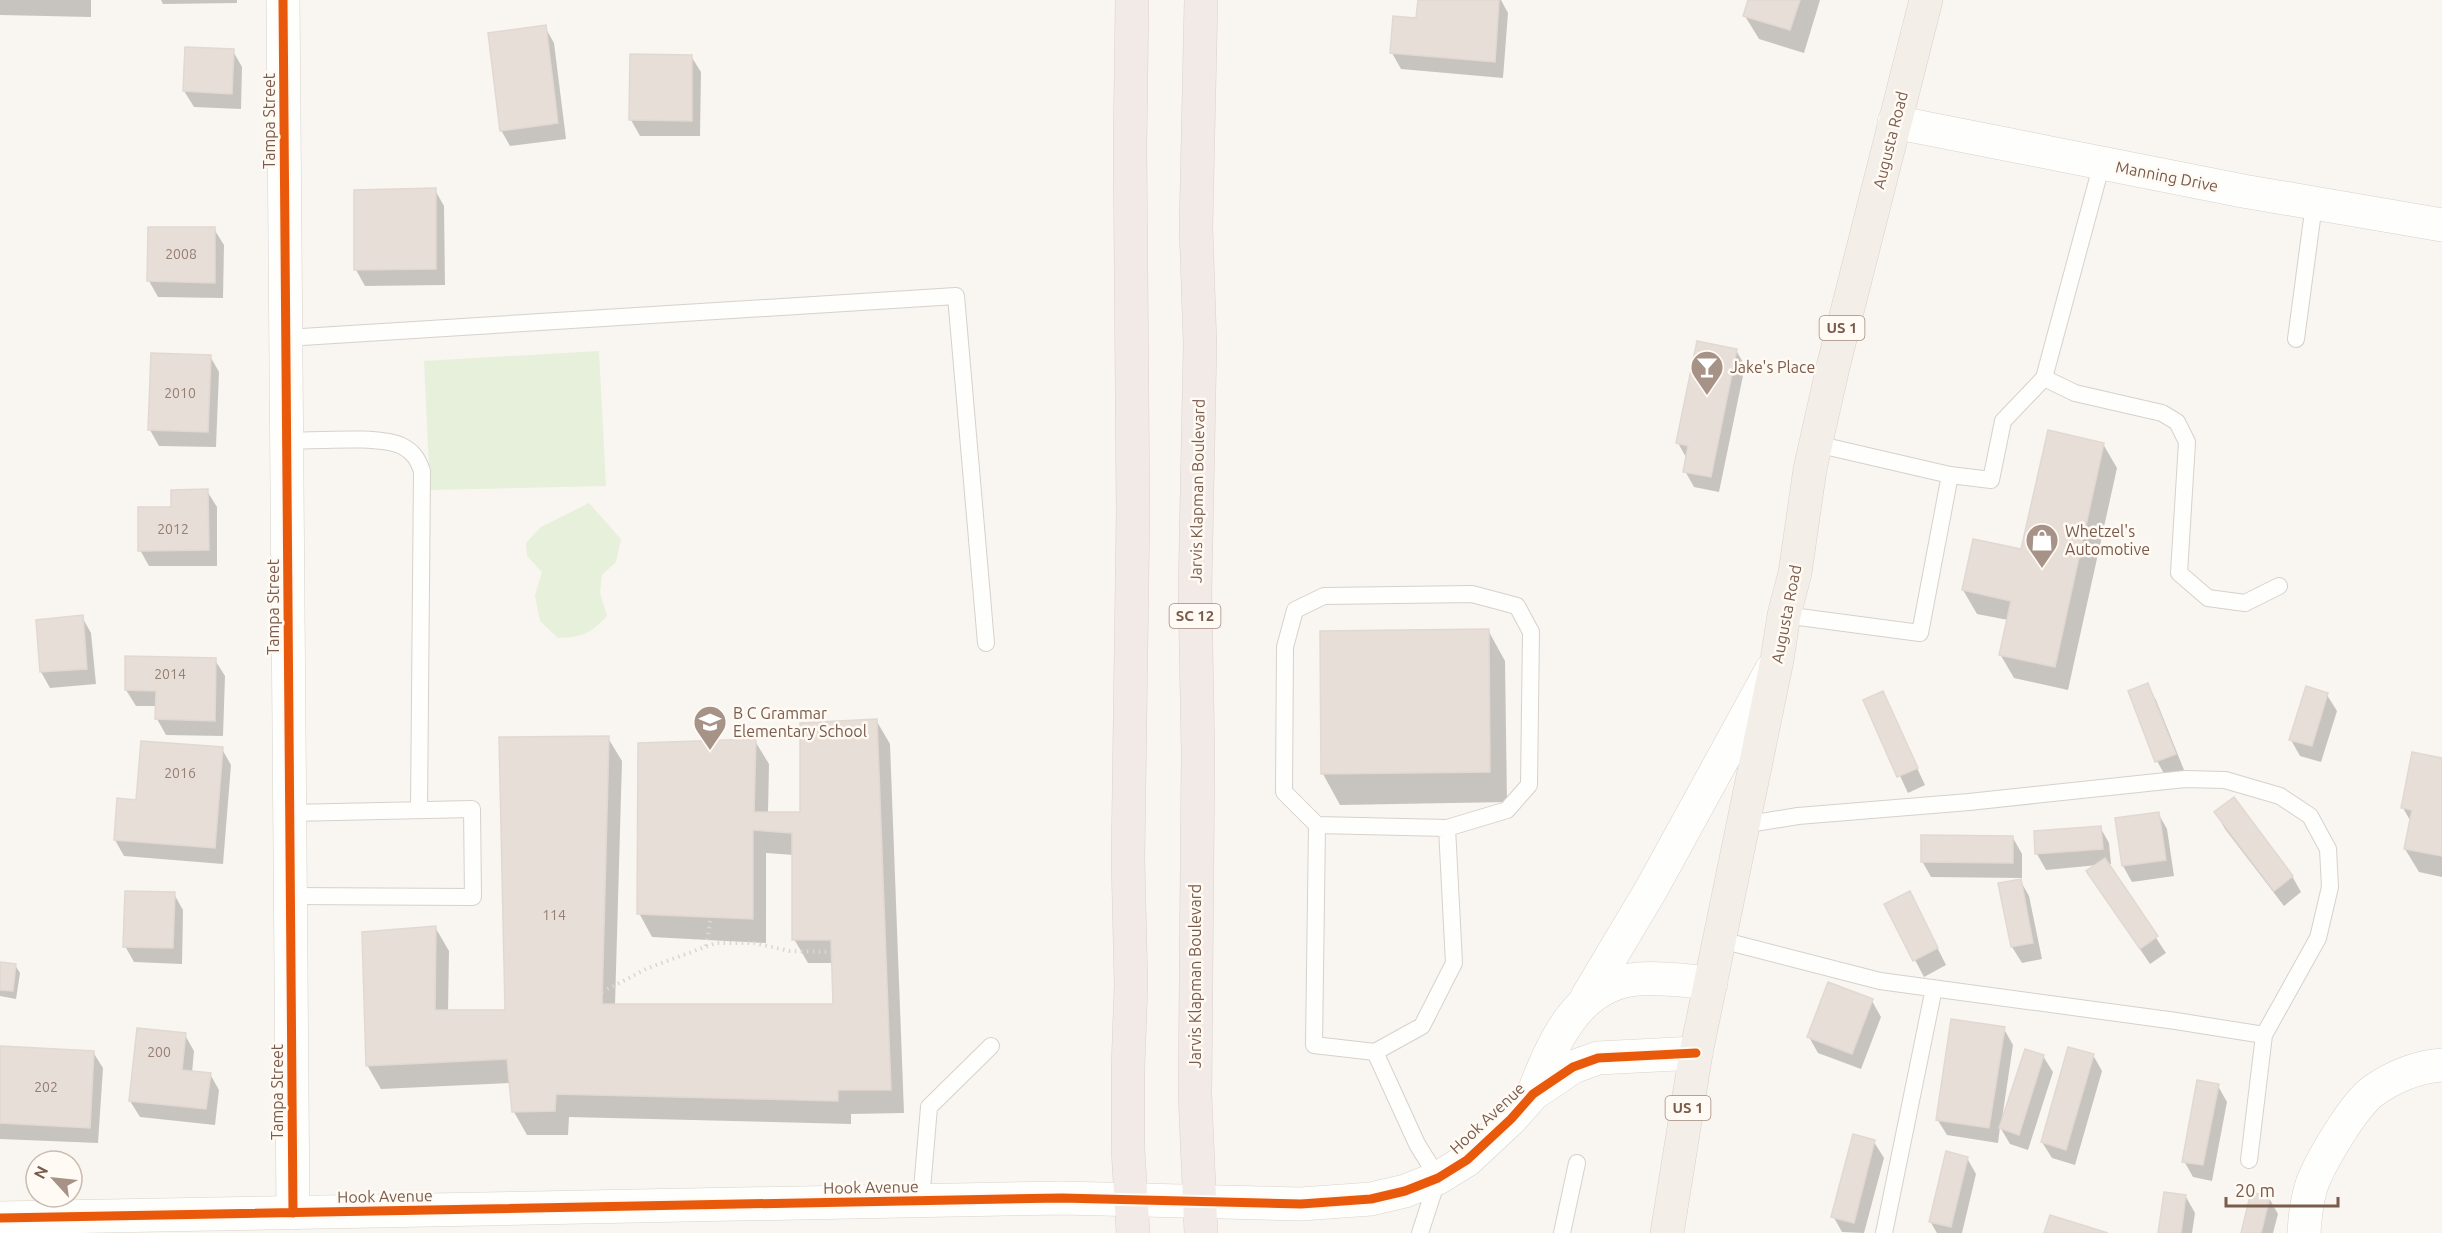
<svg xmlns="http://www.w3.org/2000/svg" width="2442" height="1233" viewBox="0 0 2442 1233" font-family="Ubuntu,sans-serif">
<rect width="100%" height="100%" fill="#f9f5f0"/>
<path fill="#e7f0db" d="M599,351L606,486L430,490L424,361Z
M589,503L621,539L616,562L602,575L600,593L607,616C590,634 583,637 558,638L540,621L535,595L542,572L527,556L526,543L541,527Z"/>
<path fill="#0003" d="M0,0H91V17L0,15Z
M161,0H237V3L163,4Z
M1419,0H1501L1508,13L1503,78L1401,69L1392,53L1418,20Z
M1750,0H1820L1804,53L1759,39L1745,16Z
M545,27L554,43L566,139L510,146L501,130Z
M186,49L233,51L242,67L241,109L194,107L184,91Z
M691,56L701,72L700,136H640L631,120Z
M435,190L444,206L445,285L365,286L356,270Z
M150,229H214L224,245L223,298L158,297L149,281Z
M1736,350L1745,366L1719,492L1694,487L1685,471L1687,459L1678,443Z
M210,356L219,372L216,447L159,446L150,430Z
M2103,444L2117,468L2068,690L2014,678L2000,654L2008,620L1977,614L1963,590L2023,551Z
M207,491L217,507V566H149L140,550Z
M82,617L91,633L96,684L50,688L41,672L37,621Z
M1488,630L1505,661L1507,802L1340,805L1323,774L1321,633Z
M215,660L225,676L223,736L166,735L157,719V706H136L126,690Z
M2147,685L2156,700L2184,770L2166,777L2157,761Z
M1882,693L1925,785L1908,793L1865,701Z
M2327,695L2337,711L2321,762L2300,756L2291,740Z
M876,720L890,744L904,1113L851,1114V1124L569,1117L568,1135H527L514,1112L511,1083L381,1089L367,1065L435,927L449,951L448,1012L507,1011L608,738L622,761L615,1005H834L833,963H808L794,939V855L766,853V943L652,937L639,913L755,741L769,764L768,813H802Z
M222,749L231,765L223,864L124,856L115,840L118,800L138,802Z
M2442,759V877L2419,872L2405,849L2411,822L2403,808Z
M2158,813L2167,829L2174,876L2132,882L2123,866L2116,819Z
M2216,813L2292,876L2301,892L2284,906L2225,829Z
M2100,827L2109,843L2111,864L2108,865L2166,953L2150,964L2088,872L2098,865L2046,870L2037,854Z
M2013,838L2022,854V878L1931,877L1922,861Z
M2020,880L2029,896L2042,959L2022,963L2012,947L2000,884Z
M174,894L183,910L182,964L134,962L125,946Z
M1886,905L1918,909L1946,965L1924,977Z
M0,963L15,965L20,973L16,999L0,996Z
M1872,1001L1881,1017L1861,1069L1818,1053L1809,1037Z
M2004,1029L2013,1045L2002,1119L2043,1056L2053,1072L2028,1150L2010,1144L2000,1127L1998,1143L1947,1135L1937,1119Z
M185,1035L194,1051L192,1073L210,1074L219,1090L215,1125L140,1117L130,1101Z
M0,1047L93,1052L103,1068L98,1143L0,1139Z
M2093,1055L2102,1071L2075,1165L2052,1158L2042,1142Z
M2218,1086L2227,1102L2212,1181L2193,1177L2184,1161Z
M1874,1142L1884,1158L1864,1233L1842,1232L1833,1216Z
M1967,1158L1976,1174L1962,1233H1937L1930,1221Z
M2186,1197L2195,1213L2192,1233H2160Z
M2269,1198L2278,1214L2273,1233H2243Z"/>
<path fill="#e6ded7" stroke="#e2d8d2" stroke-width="1.5" d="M1418,0H1499L1495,62L1390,53L1393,16L1416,18Z
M1748,0H1800L1790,30L1743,16Z
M546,25L558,123L500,131L488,33Z
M185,47L234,49L232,94L183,91Z
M630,54L692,55V121L629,120Z
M436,188V269L354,270V190Z
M148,227H215V283L147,281Z
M1697,341L1737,349L1711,477L1683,472L1688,446L1676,443Z
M151,353L211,355L208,432L148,430Z
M2048,430L2104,443L2055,667L1999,655L2011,601L1962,590L1973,539L2021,549Z
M208,489L209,550L138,551V507H171V490Z
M83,615L87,669L40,672L36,620Z
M1489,629L1490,772L1321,774L1320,631Z
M125,656L216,658L215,721L155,719L156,691L125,690Z
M2148,683L2176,754L2155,762L2128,691Z
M2306,686L2328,693L2312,746L2289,740Z
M1883,691L1918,768L1897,777L1863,700Z
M877,719L891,1090H838V1101L556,1094L555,1111L512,1112L507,1059L366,1066L362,932L436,926L435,1010H505L499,737L609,736L602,1004H833L831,940H792V833L753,830V919L637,914L638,743L756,739L754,812H800V723Z
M141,741L223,747L215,848L114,840L117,798L136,800Z
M2412,752L2442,758V856L2404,849L2412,810L2401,808Z
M2234,797L2293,876L2274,891L2214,812Z
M2159,812L2166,860L2122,866L2115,818Z
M2101,826L2103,849L2035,854L2034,831Z
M1921,835L2013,836V863L1921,862Z
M2105,858L2158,936L2140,949L2086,871Z
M2021,879L2033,943L2011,947L1998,883Z
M125,891L175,892L173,948L123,947Z
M1910,891L1938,948L1913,961L1884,904Z
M0,962L16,964L13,991L0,990Z
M1828,982L1873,999L1852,1054L1807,1037Z
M1951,1019L2005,1027L1989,1128L1936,1120Z
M137,1028L186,1033L182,1070L211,1073L206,1109L129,1101Z
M0,1046L94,1051L90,1128L0,1123Z
M2068,1047L2094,1054L2066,1150L2041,1142Z
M2025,1049L2044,1055L2019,1135L1999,1128Z
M2197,1080L2219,1084L2203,1165L2182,1162Z
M1853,1134L1875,1140L1854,1223L1831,1217Z
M1946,1151L1968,1157L1951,1227L1929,1222Z
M2164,1192L2186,1195L2181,1233H2158Z
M2251,1192L2270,1197L2261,1233H2241Z
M2050,1215L2108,1233H2044Z"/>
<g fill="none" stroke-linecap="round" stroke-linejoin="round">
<defs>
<path id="lane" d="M2102,163L2044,378L2075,393L2162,413L2177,422L2187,442L2179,573L2208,598L2245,603L2279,586
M286,338L956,296L986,643
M2296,339L2314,204
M287,441C315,441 379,435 402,446C414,452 418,460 422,471L419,810
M1950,475L1991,480L2003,421L2044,378
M1784,615L1920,633L1950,475L1816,444
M290,813L472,809L473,897L290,896
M1317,825L1284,792L1285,647L1295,610L1324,596L1472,594L1517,606L1531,632L1529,785L1507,810L1447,828
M1743,825L1798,816L1969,802L2185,779L2225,780L2280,796L2310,816L2328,849L2330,887L2318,938L2264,1035
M1721,940L1880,981L2176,1021L2264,1035L2249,1160
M1375,1052L1314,1045L1317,825L1447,828L1454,963L1422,1026L1375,1052L1417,1144L1438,1178L1420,1233
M921,1201L929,1107L991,1046
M1562,1233L1577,1163
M1884,1233L1934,988"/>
<path id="street" d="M283,0L293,1213
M1894,122L2243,191L2442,225"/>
<path id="secondary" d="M1587,997L1652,888L1772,669
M1533,1094C1552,1045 1577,983 1638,979C1662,977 1687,981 1711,983
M0,1218L1062,1198L1301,1204L1371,1199L1405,1191L1438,1178L1467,1160L1511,1119L1533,1094L1573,1067L1598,1058L1696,1053
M2304,1233C2305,1215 2307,1196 2314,1179C2324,1156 2354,1105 2373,1091C2393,1077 2418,1067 2442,1065"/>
<path id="primary" d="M1667,1233L1696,1053L1777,660L1784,615L1795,573L1810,469L1833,367L1926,0"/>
<path id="highway" d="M1132,0L1130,147L1133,512L1128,859L1131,985L1128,1067V1149L1133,1233
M1201,1233L1195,1095L1198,754L1195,591L1200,344L1196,227L1201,0"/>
</defs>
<use href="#lane" stroke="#d7d1cb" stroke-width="18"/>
<use href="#street" stroke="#d7d1cb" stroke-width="34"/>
<use href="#secondary" stroke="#d9d2cb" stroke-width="34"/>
<use href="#primary" stroke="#dad1cc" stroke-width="34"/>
<use href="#highway" stroke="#dad1cc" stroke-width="34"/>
<path stroke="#dcd5d0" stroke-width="4" stroke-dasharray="1.5 4.5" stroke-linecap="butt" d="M706,946L711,917
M602,992L648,968L716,943H754L790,951L831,952"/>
<use href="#lane" stroke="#fefefd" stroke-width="16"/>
<use href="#street" stroke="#fefefd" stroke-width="33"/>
<use href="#secondary" stroke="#fefefd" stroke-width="33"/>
<use href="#primary" stroke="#f3eee8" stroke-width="33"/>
<use href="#highway" stroke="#f2eae7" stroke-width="33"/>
<defs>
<path id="cycleway" d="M283,0L293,1213
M0,1218L1062,1198L1301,1204L1371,1199L1405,1191L1438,1178L1467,1160L1511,1119L1533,1094L1573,1067L1598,1058L1696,1053"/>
</defs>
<use href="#cycleway" stroke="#fffaf3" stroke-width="13"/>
<use href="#cycleway" stroke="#e8590c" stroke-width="9"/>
</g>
<defs>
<symbol id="bar-pin" viewBox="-11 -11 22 30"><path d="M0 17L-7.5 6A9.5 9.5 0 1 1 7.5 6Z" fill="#a69286" stroke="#fffaf3"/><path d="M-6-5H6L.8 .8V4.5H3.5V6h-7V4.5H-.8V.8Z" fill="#fff"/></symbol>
<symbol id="shop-pin" viewBox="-11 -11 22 30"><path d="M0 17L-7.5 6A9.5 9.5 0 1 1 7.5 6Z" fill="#a69286" stroke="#fffaf3"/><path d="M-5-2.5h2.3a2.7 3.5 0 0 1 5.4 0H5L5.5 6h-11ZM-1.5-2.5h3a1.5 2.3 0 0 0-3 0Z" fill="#fff"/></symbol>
<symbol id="school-pin" viewBox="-11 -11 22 30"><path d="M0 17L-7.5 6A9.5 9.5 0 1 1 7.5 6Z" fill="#a69286" stroke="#fffaf3"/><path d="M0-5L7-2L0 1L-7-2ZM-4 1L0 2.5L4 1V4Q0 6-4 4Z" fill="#fff"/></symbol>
</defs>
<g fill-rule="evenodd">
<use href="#bar-pin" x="1688" y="348" width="38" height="52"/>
<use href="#shop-pin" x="2023" y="521" width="38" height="52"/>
<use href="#school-pin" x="691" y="703" width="38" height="52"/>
</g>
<g text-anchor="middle" stroke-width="5" stroke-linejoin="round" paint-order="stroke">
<g font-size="14" fill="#977e72">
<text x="181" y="259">2008</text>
<text x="180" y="398">2010</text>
<text x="173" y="534">2012</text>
<text x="170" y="679">2014</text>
<text x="180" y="778">2016</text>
<text x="554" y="920">114</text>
<text x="159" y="1057">200</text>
<text x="46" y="1092">202</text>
</g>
<g fill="#fffaf3" stroke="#a28b7f" stroke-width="1.5">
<rect x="1819.5" y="316" width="45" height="24" rx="4.5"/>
<rect x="1169.5" y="604" width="51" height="24" rx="4.5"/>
<rect x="1665.5" y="1096" width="45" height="24" rx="4.5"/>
</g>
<g font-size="15" font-weight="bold" fill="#7a5c4d">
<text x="1842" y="333">US 1</text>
<text x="1195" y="621">SC 12</text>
<text x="1688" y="1113">US 1</text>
</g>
<g font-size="16" fill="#7a5c4d" stroke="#fffaf3">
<text transform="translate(269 121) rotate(-90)" y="6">Tampa Street</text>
<text transform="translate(1890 140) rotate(-76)" y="6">Augusta Road</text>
<text transform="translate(2167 176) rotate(11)" y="6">Manning Drive</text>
<text transform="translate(1197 491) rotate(-89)" y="6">Jarvis Klapman Boulevard</text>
<text transform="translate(273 607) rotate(-90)" y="6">Tampa Street</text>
<text transform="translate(1786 614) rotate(-79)" y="6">Augusta Road</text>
<text transform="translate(1195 976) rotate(-90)" y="6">Jarvis Klapman Boulevard</text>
<text transform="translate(277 1092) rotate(-90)" y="6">Tampa Street</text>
<text transform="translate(1487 1118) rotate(-43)" y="6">Hook Avenue</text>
<text transform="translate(871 1187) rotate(-1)" y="6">Hook Avenue</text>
<text transform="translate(385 1196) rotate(-1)" y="6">Hook Avenue</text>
</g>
<g font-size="16" fill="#7a5c4d" stroke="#fffaf3" text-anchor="start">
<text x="1730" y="373">Jake's Place</text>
<text x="2065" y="537">Whetzel's<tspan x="2065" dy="18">Automotive</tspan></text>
<text x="733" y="719">B C Grammar<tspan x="733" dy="18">Elementary School</tspan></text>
</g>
</g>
<g transform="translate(54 1179) rotate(297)"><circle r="28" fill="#fffaf3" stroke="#cabbb1" stroke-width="1.5"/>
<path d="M0-4.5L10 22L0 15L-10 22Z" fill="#a69286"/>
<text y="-9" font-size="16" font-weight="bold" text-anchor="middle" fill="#7a5c4d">N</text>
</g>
<path d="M2226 1197v9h112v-9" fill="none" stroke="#7a5c4d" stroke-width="3"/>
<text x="2235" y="1197" font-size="18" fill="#7a5c4d" stroke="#fffaf3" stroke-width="4.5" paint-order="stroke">20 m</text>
</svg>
